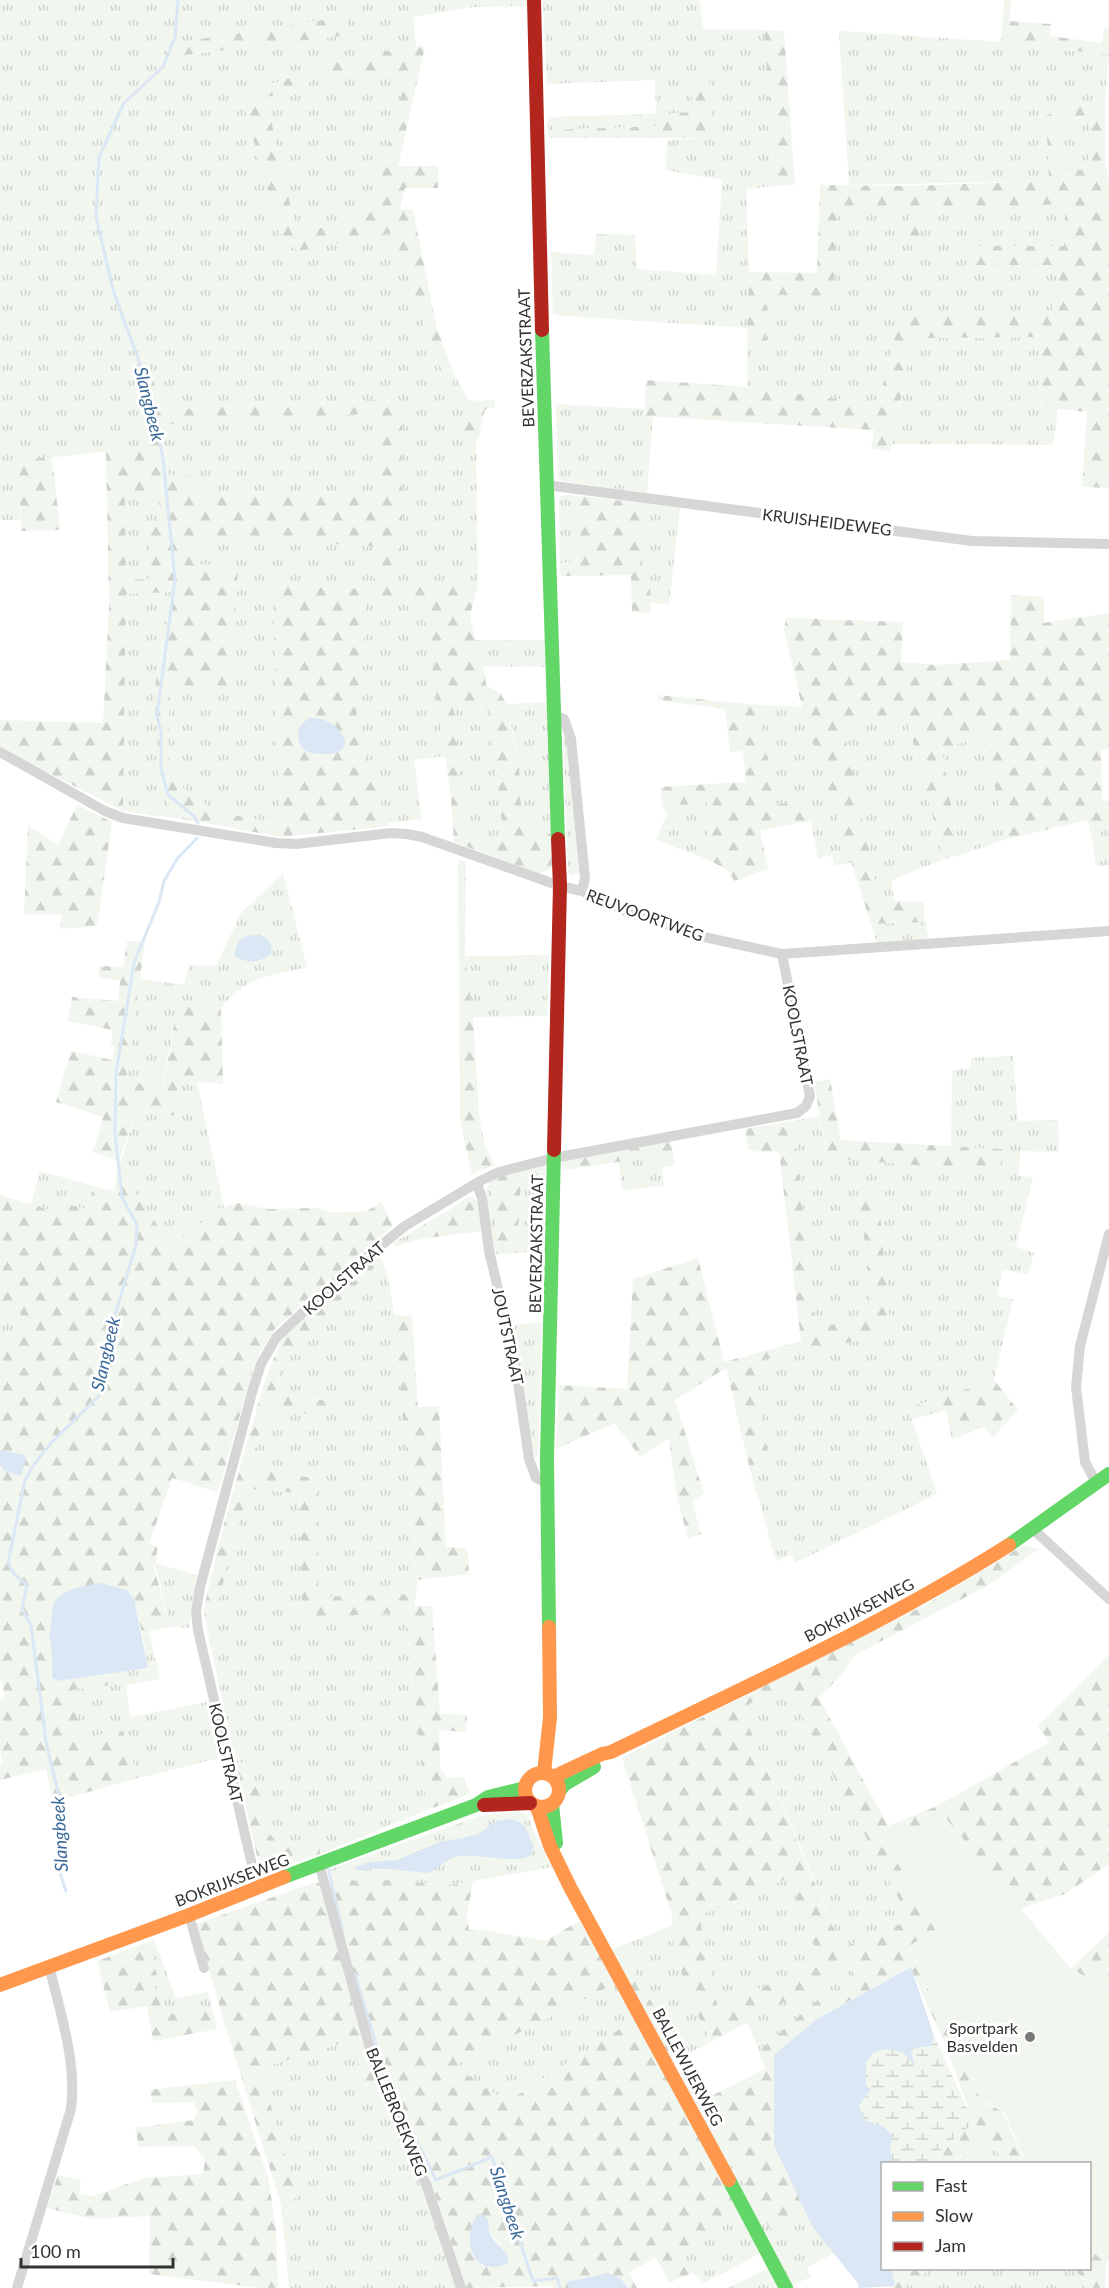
<svg xmlns="http://www.w3.org/2000/svg" width="1109" height="2288" viewBox="0 0 1109 2288" font-family="Lato,sans-serif">
<defs>
<pattern id="grass-tufts" width="24" height="20" patternUnits="userSpaceOnUse" patternTransform="scale(1.5)"><rect width="24" height="20" fill="#f1f6ee"/><path d="M3 7l-1-3M5 7V3M7 7l1-3M15 17l-1-3M17 17v-4M19 17l1-3" fill="none" stroke="#cfd3cd"/></pattern>
<pattern id="forest-firs" width="22" height="20" patternUnits="userSpaceOnUse" patternTransform="scale(1.5)"><rect width="22" height="20" fill="#f1f6ee"/><path d="M5 1l3.5 6h-7zM16 11l3.5 6h-7z" fill="#cfd3cd"/></pattern>
<pattern id="wetland-marsh" width="20" height="14" patternUnits="userSpaceOnUse" patternTransform="scale(1.5)"><rect width="20" height="14" fill="#f1f6ee"/><path d="M1 5h8M5 5V1M11 12h8M15 12V8" fill="none" stroke="#cfd3cd"/></pattern>
</defs>
<rect width="100%" height="100%" fill="#fff"/>
<path fill="url(#grass-tufts)" fill-rule="evenodd" d="M0,0H527V6L473,7L413,17L416,46L353,57L256,89L244,107L299,251L394,231L442,379L454,374L469,401L462,422L466,436L476,443L478,586H395L402,533V415L385,399L160,410L148,358L134,362L153,445C102,453 51,456 0,465ZM347,16L348,35L169,57Z
M543,0H700L703,29L764,30L775,186L746,189L749,272L748,328L553,315L551,252L594,255L596,234L635,235L637,269L716,275L722,180L666,170L667,140L713,138L709,77L692,113L664,126L548,130V117L656,114L655,80L547,84Z
M839,31L1001,42L1109,55L1105,101L1046,115L1049,181L849,185Z
M408,72L369,215L310,231H296L266,98L331,73Z
M1092,115L1087,171H1057V122Z
M1065,204L1064,246L969,247L968,265H1061L1051,315L900,316L878,404L747,387V340H765L766,294L833,296L836,213L909,212L906,244L919,245L920,210Z
M1043,337L1040,406L1058,409L1053,445L892,444L913,338Z
M556,404L644,409V416L653,417L647,493L561,481L558,476Z
M381,413V492L196,493L168,475L162,425Z
M19,476L20,520H0V479Z
M565,495L576,496L577,562L560,563L559,500L560,496Z
M125,497H158L162,523L148,522L151,579L126,580Z
M644,503L680,508L669,605L650,602V575L639,573Z
M193,535L379,547L373,589L273,586L280,824L215,811L183,788L168,757L169,691L230,690L237,568L192,563Z
M173,592L154,691L177,815L195,821L123,811L126,593Z
M367,601H397L423,604L445,756L414,760L422,819L387,823L356,720Z
M475,640H547V667L484,666Z
M548,702L552,834C545,834 536,834 530,828C515,813 521,783 519,764C517,744 510,723 506,704Z
M453,704H481L487,708L491,722L503,832L500,841C485,842 474,835 465,824Z
M758,705L802,707L852,862L835,866L832,855L818,859L807,801L775,805Z
M907,720L939,839L942,860L892,880L894,901H879L841,722Z
M983,735L1007,839L959,855L942,749Z
M563,736L567,739L579,872L572,876L568,873Z
M707,803V859L656,840C670,805 670,805 707,803Z
M1109,828V865L1096,866L1091,834Z
M283,873L307,968C273,973 243,979 221,1008L178,1003L162,1087L126,1081L140,979L184,985L189,965L216,966L241,913Z
M925,922L928,935L926,939L877,944L871,924Z
M549,955L547,1016L473,1017L465,956Z
M1013,1056L1018,1121L1058,1120L1059,1152L1020,1151L1019,1176L1033,1177L1016,1247L1034,1253L1028,1274L1003,1270L997,1296L1013,1299L994,1380L908,1408L937,1494L795,1563L792,1555L776,1561L749,1466L769,1460L753,1362L891,1334L877,1181L858,1185L873,1316L815,1328L793,1121L819,1116L828,1162L841,1159L1002,1149L951,1147L952,1070L971,1068V1058Z
M180,1080L197,1082L224,1208L219,1209L172,1246L124,1177L117,1175L137,1107Z
M660,1155L664,1186L622,1190L619,1162Z
M40,1171L94,1186L87,1209L67,1215L31,1205Z
M545,1174L543,1246L530,1247V1252L517,1253L521,1178Z
M490,1182L495,1203L498,1254H493L485,1192Z
M450,1209L420,1239L395,1247L393,1243Z
M382,1260L388,1277L394,1315L417,1580L416,1594L318,1597L319,1479L249,1468L267,1409L327,1400L275,1393L284,1359L314,1326Z
M0,1303L22,1306L16,1341L0,1343Z
M542,1322L538,1454L536,1458L533,1457L511,1325Z
M249,1489L299,1493L302,1617L405,1613L427,1810L320,1854V1842L281,1847L268,1833L267,1816L249,1762L236,1763L203,1611L208,1616Z
M155,1563L197,1575L191,1608L190,1628L170,1627Z
M149,1632L160,1679L126,1685L130,1717L207,1702L219,1758L138,1778L123,1731L83,1738L72,1690L109,1685L108,1673L148,1668L142,1633Z
M786,1686L911,1921L842,1948L810,1869L741,1708Z
M516,1812L526,1814L530,1821L535,1835L552,1867L452,1885L385,1880L366,1883L329,1876L331,1869L479,1816Z
M788,1878L820,1959L718,2009L699,1915Z
M673,1925L674,1952L694,2008L711,2042L683,2056L623,1953L615,1958L611,1950Z
M154,1939L176,1999L208,1992L212,2008L164,2015L151,1977L157,1975L148,1942Z
M850,1966L855,1983L814,2003L759,2051L747,2022Z
M618,1982L638,2017L507,2102L454,2066Z
M349,2041L370,2096L379,2093L422,2185L456,2288H289L281,2204L296,2198L265,2085L264,2072L268,2066Z
M688,2075L773,2234L803,2221L819,2234L834,2253L807,2267L811,2277L790,2286L682,2078Z
M990,2136L1002,2163L952,2164Z
M743,2213L761,2253L704,2283L692,2273L680,2254Z
M931,2268L1073,2269L1085,2281L1086,2288H903Z
M768,2269L779,2286L775,2288H727Z"/>
<path fill="url(#forest-firs)" fill-rule="evenodd" d="M1004,0H1012L1009,21L1051,24L1050,36L1102,43L1104,28L1109,29V55L1001,42Z
M348,16V35L169,57L175,43Z
M764,30L784,31L795,185L775,186Z
M416,46L425,47L398,166H438V188H405L400,209L413,210L436,325L454,374L443,380L394,232L299,251L283,243L244,107L256,89L353,57ZM407,72L369,215L310,231L296,230L266,98L331,73Z
M709,77L713,138H549L548,130L663,126V114L692,112L691,78Z
M1105,101V163L1109,179V488L1082,487L1087,412L1040,407L1043,337L913,338L890,451L871,448L874,430L644,416L646,380L734,386L878,404L900,316L1051,315L1061,265H968L969,246H1064L1065,204L921,210L919,245H906L909,212L837,213L833,297L766,294V341L747,340L749,272L817,273L820,185L907,186L1049,181L1046,115ZM1092,115L1087,170L1058,171L1057,122Z
M148,358L161,410L385,399L402,415V538L396,586H478L470,615L475,640L484,666L486,685L501,694L506,704L519,763L521,808L526,821L531,829L540,833L552,834V868L540,874L454,842L451,797L423,604L397,601L367,602L356,719L387,823L390,826L280,837L195,821L177,815L170,809L160,775L154,691L173,592L126,594L123,811L0,748V720L103,723L109,605L106,452L153,444L134,361ZM381,413L380,492L197,493L196,476L168,474L162,425ZM125,497H158L162,523L148,522L151,579L126,580ZM194,535L379,547L372,589L273,586L279,824L215,811L183,788L168,757L170,691H230L238,568L192,563ZM481,704L487,708L491,722L503,832L500,841C485,843 474,835 465,824L453,705Z
M495,400V407L486,409C479,420 483,433 476,443L466,436L462,422L469,401Z
M52,456L60,530L21,531L19,476L0,479V465Z
M576,496L644,503L639,573L650,575L651,613L632,612L631,575L561,576L560,563L577,562Z
M1011,595L1044,597V623L1109,613V749L1101,750L1102,801L1109,800V828L1091,834L1088,820L1007,839L983,736L942,749L959,855L942,860L939,839L907,720L842,722L879,900L923,902L925,922L871,924L802,707L784,630L786,618L903,622L901,662L935,665L1010,660Z
M658,695L758,705L775,805L807,800L811,821L760,830L768,869L734,881L729,871L707,859V803L679,805L667,813L662,805L661,787L746,782L743,751L730,752L725,709L658,700Z
M77,805L112,822L97,926L60,929L62,915L24,914L28,825L58,845Z
M458,860L466,862L465,956L473,1017L479,1116L485,1146L495,1165L472,1174L460,1121Z
M127,941H145L126,1081L163,1087L178,1003L221,1008L223,1084L180,1080L174,1116L137,1107L119,1161L93,1152L103,1117L56,1102L71,1051L112,1060L115,1046L111,1045L113,1030L68,1021L72,997L118,1001L120,981L99,978V966L123,967Z
M830,1079L841,1140L1002,1149L1000,1172L841,1159L828,1162L814,1082Z
M793,1121L815,1328L873,1316L858,1184L877,1181L891,1334L753,1362L769,1460L749,1466L726,1368L675,1400L704,1494L692,1500L701,1534L688,1539L676,1492L669,1438L640,1457L615,1423L556,1449L559,1385L627,1389L633,1279L698,1258L724,1362L801,1341L779,1151L760,1152L748,1150L745,1129Z
M671,1141L675,1165L662,1167L659,1156L563,1170L562,1161Z
M545,1163V1174L521,1178L517,1253L498,1254L495,1203L490,1182L494,1178Z
M117,1175L124,1177L172,1246L219,1209L238,1203L268,1209L315,1208L333,1213L367,1211L381,1202L393,1226L275,1329L261,1351L254,1366L218,1492L172,1478L149,1544L158,1547L154,1567L170,1627L142,1633L134,1599L58,1681L108,1673L110,1685L72,1690L83,1737L123,1731L138,1778L53,1802L46,1769L0,1780V1765L3,1764L0,1751V1701L5,1696L0,1676V1343L16,1341L22,1307L0,1303V1195L66,1215L69,1205L87,1209L94,1186L114,1191Z
M469,1196L476,1200L480,1211L481,1231L420,1239L450,1209Z
M379,1253L382,1260L314,1326L284,1359L275,1393L328,1401L324,1416L267,1409L249,1468L319,1479L318,1597L416,1594L414,1606H432L440,1714L467,1715V1732L439,1730L440,1768L447,1778L464,1777L470,1794L427,1810L405,1613L302,1617L299,1493L249,1489L233,1542L215,1616H208L203,1611L224,1524L265,1380L281,1341L324,1298Z
M394,1315L412,1316L418,1407L439,1406L446,1547L467,1548L469,1574L417,1580Z
M994,1380L1018,1410L993,1437L983,1427L952,1440L946,1410L912,1419L908,1408Z
M1024,1545L1039,1549L987,1586L855,1655L840,1676L819,1698L888,1826L937,1806L1050,1742L1038,1726L1109,1655V1864L1065,1894L909,1946L972,2086L985,2103L1002,2111L1026,2163H1002L990,2136L952,2163H924L974,2123L946,2045L910,1967L817,2019L813,2228L819,2234L803,2221L773,2235L701,2101L765,2069L759,2051L814,2003L854,1983L850,1966L711,2042L694,2008L674,1952L672,1915L622,1758L927,1604ZM786,1686L910,1920L842,1948L741,1708ZM788,1878L820,1959L718,2009L699,1915Z
M249,1762L267,1816L268,1832L281,1847L320,1842V1854C298,1860 275,1874 257,1856L236,1763Z
M329,1876L367,1883L385,1880L452,1885L473,1880L467,1916L469,1930H485L545,1941L579,1921L618,1982L454,2066L507,2102L638,2017L743,2213L681,2254L692,2273L669,2283L656,2257L629,2273L637,2288H628C615,2266 587,2278 567,2282L569,2288H553L552,2286L466,2288L427,2171L392,2096L375,2046L339,1926ZM488,2220L489,2231L500,2246L483,2266L476,2259Z
M316,1882L320,1884L360,2032L379,2093L370,2097L349,2041L268,2066L264,2072L265,2085L297,2198L281,2204L225,2025L196,1924Z
M1109,1932V1989L1071,1969Z
M148,1942L157,1975L151,1977L164,2015L212,2008L217,2029L153,2041L147,2006L110,2012L97,1961Z
M623,1953L683,2056L672,2061L615,1958Z
M235,2080L268,2177L276,2228L278,2288H259L149,2274L150,2216L92,2219L47,2208L58,2175L81,2180L79,2194L93,2196L144,2178L203,2174L205,2159L194,2146L139,2147L135,2128L194,2120L197,2111L194,2102L153,2103L149,2090Z
M1090,2249L1106,2263L1105,2288H1086L1085,2280L1073,2269L1090,2268Z
M896,2269H932L903,2288H890L895,2286L892,2271Z"/>
<path fill="url(#wetland-marsh)" d="M934,2036L974,2123L924,2163H892L884,2127L865,2120L859,2106L870,2089L866,2087V2063L874,2052L887,2049L903,2053L915,2065L911,2052L915,2048L931,2046Z"/>
<path fill="#f1f6ee" d="M945,1817L1071,1969L1109,1989V2262L1106,2263L1090,2249V2164L1027,2163L1003,2110L985,2102L972,2086L909,1946L935,1930L883,1837Z"/>
<path fill="#dbe7f4" d="M309,718C338,715 365,755 324,754C315,754 309,754 302,748C295,734 296,728 309,718Z
M258,935C268,938 273,943 271,954C260,963 245,964 234,955C239,938 240,936 258,935Z
M0,1450L25,1455L26,1459L21,1476L5,1471L0,1465Z
M100,1583L127,1590L134,1599L148,1668L58,1681L53,1678C50,1663 54,1650 49,1635C52,1626 51,1620 52,1611C54,1589 84,1586 100,1583Z
M506,1819C527,1820 526,1831 534,1847L528,1857C505,1863 484,1854 461,1856C446,1857 440,1869 427,1873C401,1871 383,1866 357,1871L355,1867L371,1862L397,1860L440,1842L477,1835L493,1823Z
M911,1967L934,2036L931,2046L915,2048L911,2052L915,2066L903,2053L887,2049L874,2052L866,2063V2086L871,2089L859,2106L865,2120L884,2127L893,2137L890,2148L892,2163L882,2164V2268L896,2269L892,2271L895,2286L859,2288L857,2282L813,2228L774,2145V2055L817,2019Z
M478,2214L484,2215L488,2220L489,2231L493,2239L508,2256V2263C472,2280 460,2237 478,2214Z
M608,2273L621,2279L628,2288H569L566,2282Z"/>
<g fill="none" stroke-linecap="round" stroke-linejoin="round">
<path stroke="#dbe7f4" stroke-width="3" d="M178,0L175,37L163,67L124,103L99,157L96,216L113,290L148,386L163,459L175,579L157,715L161,733V767L168,795L194,816L198,823
M328,1868L343,1933
M66,1891L60,1873L62,1843L58,1792L46,1742L31,1625L22,1609L27,1585L14,1574L8,1563L25,1480L35,1463L51,1443L100,1395L99,1368L136,1245L137,1225L122,1197L115,1133L116,1073L134,963L159,902L164,881L177,859L197,838
M355,1974L386,2077
M390,2088L436,2180L492,2157L533,2281L557,2278L560,2288"/>
<path stroke="#d6d6d6" stroke-width="10" d="M546,485L972,541L1109,544
M555,715L564,719L571,739L585,878L582,891
M0,752L105,811L123,818L276,843L296,844L391,833L407,834L422,837L560,886L582,891L628,912L704,937L782,954L1109,931
M477,1184L482,1198L489,1251L514,1355L529,1459L536,1478L547,1483
M1097,1484L1085,1462L1076,1387L1080,1346L1109,1234
M1033,1529L1109,1599
M319,1864L371,2052L404,2138L426,2184L461,2288
M257,1887L198,1630L196,1611L200,1587L253,1389L261,1364L276,1338L331,1286L405,1226L480,1181L499,1172L554,1158L797,1113L806,1106L810,1096L782,954
M189,1915L204,1968
M17,2288L71,2109C77,2061 60,2012 49,1966"/>
<path stroke="#63d668" stroke-width="14" d="M542,330L558,839
M1009,1545L1109,1474
M549,1627L547,1458L554,1150
M559,1791L565,1784L594,1767
M552,1804L556,1843
M284,1877L476,1805L488,1797L525,1788
M729,2180L786,2288"/>
<path stroke="#ff974d" stroke-width="14" d="M525 1790a17 17 0 1 1 34 0a17 17 0 1 1-34 0Z
M544,1773L550,1717L549,1627
M553,1777L602,1754L611,1752C745,1687 883,1625 1009,1545
M537,1807L550,1846L570,1887L729,2180
M0,1985L189,1915L284,1877"/>
<path stroke="#b3261e" stroke-width="14" d="M534,0L542,330
M554,1150L560,886L558,839
M484,1805L530,1803"/>
</g>
<circle fill="#7a7a7a" stroke="#fff" stroke-width="2" cx="1030" cy="2037" r="6"/>
<g text-anchor="middle" stroke-width="6" stroke-linejoin="round" paint-order="stroke">
<g font-size="16" fill="#323232" stroke="#fff">
<text transform="translate(526 358) rotate(-92)" y="6">BEVERZAKSTRAAT</text>
<text transform="translate(827 522) rotate(7)" y="6">KRUISHEIDEWEG</text>
<text transform="translate(645 915) rotate(20)" y="6">REUVOORTWEG</text>
<text transform="translate(798 1035) rotate(79)" y="6">KOOLSTRAAT</text>
<text transform="translate(536 1244) rotate(-89)" y="6">BEVERZAKSTRAAT</text>
<text transform="translate(344 1278) rotate(-41)" y="6">KOOLSTRAAT</text>
<text transform="translate(508 1336) rotate(78)" y="6">JOUTSTRAAT</text>
<text transform="translate(859 1610) rotate(-27)" y="6">BOKRIJKSEWEG</text>
<text transform="translate(226 1753) rotate(77)" y="6">KOOLSTRAAT</text>
<text transform="translate(232 1880) rotate(-21)" y="6">BOKRIJKSEWEG</text>
<text transform="translate(688 2067) rotate(62)" y="6">BALLEWIJERWEG</text>
<text transform="translate(397 2112) rotate(68)" y="6">BALLEBROEKWEG</text>
</g>
<g font-size="16" fill="#323232" stroke="#fff" text-anchor="end">
<text x="1018" y="2034">Sportpark<tspan x="1018" dy="18">Basvelden</tspan></text>
</g>
<g font-size="18" font-style="italic" fill="#3b6999" stroke="#fff">
<text transform="translate(149 404) rotate(76)" y="6">Slangbeek</text>
<text transform="translate(106 1354) rotate(-77)" y="6">Slangbeek</text>
<text transform="translate(60 1834) rotate(-93)" y="6">Slangbeek</text>
<text transform="translate(507 2203) rotate(72)" y="6">Slangbeek</text>
</g>
</g>
<rect x="881" y="2162" width="210" height="108" fill="#ffffff" stroke="#adadad" stroke-width="1.5"/>
<rect x="893" y="2182" width="30" height="9" fill="#63d668" stroke="#adadad" stroke-width="1.5"/>
<text x="935" y="2192" font-size="18" fill="#323232">Fast</text>
<rect x="893" y="2212" width="30" height="9" fill="#ff974d" stroke="#adadad" stroke-width="1.5"/>
<text x="935" y="2222" font-size="18" fill="#323232">Slow</text>
<rect x="893" y="2242" width="30" height="9" fill="#b3261e" stroke="#adadad" stroke-width="1.5"/>
<text x="935" y="2252" font-size="18" fill="#323232">Jam</text>
<path d="M21 2258v9h152v-9" fill="none" stroke="#323232" stroke-width="3"/>
<text x="30" y="2258" font-size="18" fill="#323232" stroke="#ffffff" stroke-width="4.5" paint-order="stroke">100 m</text>
</svg>
